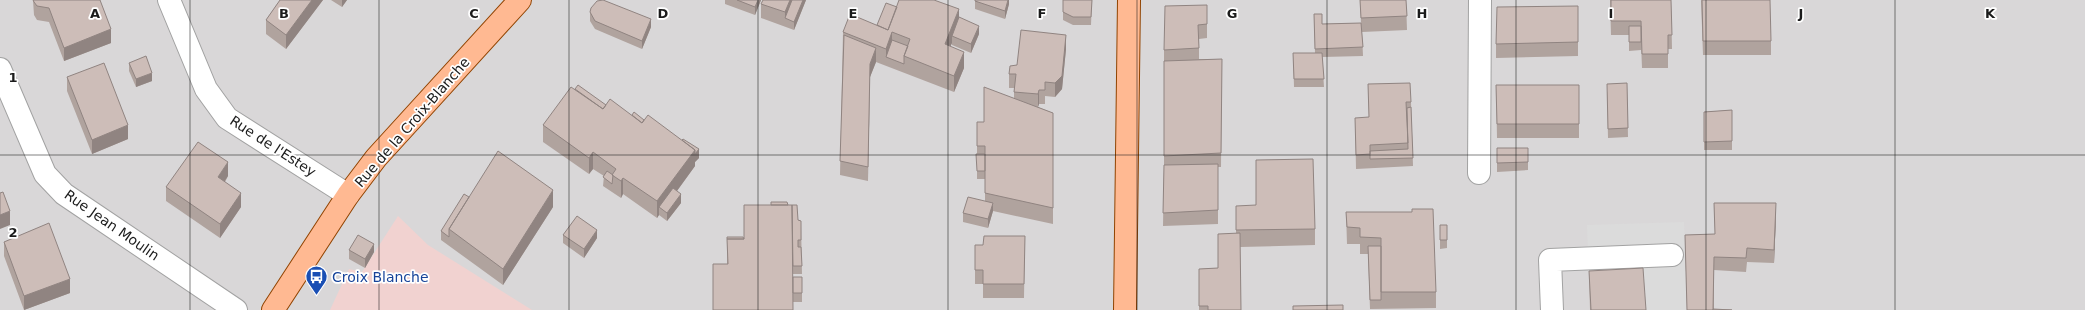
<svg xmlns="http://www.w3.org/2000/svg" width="2085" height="310" viewBox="0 0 2085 310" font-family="'DejaVu Sans',sans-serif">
<rect width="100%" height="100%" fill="#ede5df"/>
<path fill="#d9d7d8" d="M0,0H2085V310H0Z"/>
<path fill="#f1d2d0" d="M398,216L428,245L532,310H330L349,269L362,272Z"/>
<path fill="#dbdbdb" d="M1684,222L1687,310H1645L1602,284L1589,285L1587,225Z"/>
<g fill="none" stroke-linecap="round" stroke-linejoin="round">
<defs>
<path id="minor" d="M169,0L206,89L227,118L348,195
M0,69L45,174L64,194L236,310
M1479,173L1480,0
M1552,310L1550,260L1672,255"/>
<path id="major" d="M273,310L348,195L376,158L520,0
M1125,310L1129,0"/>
</defs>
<use href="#minor" stroke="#a2a2a2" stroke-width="24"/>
<use href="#major" stroke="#914300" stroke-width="24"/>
<use href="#minor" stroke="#fff" stroke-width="22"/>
<use href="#major" stroke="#ffb992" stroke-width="22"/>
</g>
<path fill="#b0a39e" d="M33,0H100L111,43L64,61L49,22L37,20L34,15Z
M280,0H323L286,49L266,34V20Z
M331,0H347L342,7Z
M725,0H761L755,15L725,4Z
M806,0L794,30L761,18V4Z
M1009,0V4L1005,19L975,9V1Z
M1063,0H1092L1091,25H1073L1063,20Z
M1360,0H1406L1407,30L1362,32L1363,56L1322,57L1324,87H1294L1293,53H1315L1314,14L1322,24L1361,23Z
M1610,0H1671L1672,49H1668V68H1642L1641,43V50L1629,51V35H1611Z
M1701,0L1771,41V55H1703Z
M1207,5V38L1199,39V59H1222L1221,167H1218V224L1163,226L1164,165V50Z
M1578,6V56L1496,58V44Z
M897,7L959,17L979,34L971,53L952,45V43L950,46L964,68L954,92L876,62L870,77L868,181L840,175L843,32L877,25Z
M590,12L651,27L642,49L595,29L590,21Z
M1066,49L1062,89L1055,97L1045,96V104H1039L1038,107L1053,113V224L993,211L988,228L963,222V213L985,201V163V179H977V122H984L1014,99V88H1009V74L1017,65Z
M129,63L152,81L136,87L129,71Z
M67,77L128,139L92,154L67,91Z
M1627,83L1628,137L1608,138L1607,92Z
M1368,84L1411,102L1413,166L1356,169L1355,118H1369Z
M1496,85H1579V138H1497Z
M575,89L606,105L644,120L699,158L695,162V166L677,191L681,203L667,221L659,215L657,218L623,194L621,198L603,186L604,176L593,169L589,174L543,142V125Z
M1732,110V150H1704V112Z
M1497,148H1528V170L1497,172Z
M228,176L225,182L241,207L220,238L166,201V187Z
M1714,203L1776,217L1774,263L1747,262L1746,272L1714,270V309L1732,310H1687L1685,235L1715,234Z
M788,205L798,220L801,221L802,274H793L792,231L727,264V239H744Z
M1236,206L1315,229V245L1240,247L1241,310H1199V269L1218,268L1236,233Z
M553,207L503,285L441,240V231Z
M1346,212H1412L1436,292V308L1370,309L1368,254H1360V244H1347Z
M1440,225H1447V248L1440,249Z
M563,235L597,238L584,258L563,243Z
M1025,236L1024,298H983V284H975V245H983Z
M4,242L70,293L24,310L4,256Z
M349,250L374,252L365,268L349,259Z
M1589,271L1646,310H1590Z
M793,277H802V302H793Z"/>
<path fill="#908481" d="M312,0H323L286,49V35Z
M342,0H347L342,7Z
M758,0H761L755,15V7Z
M790,0H795L785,18V12Z
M803,0H806L794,30V22Z
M1008,0H1009V4L1005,19V11Z
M959,9V26L952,36V43L945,60V44Z
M651,19V27L642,49V41Z
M979,26V34L971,53V44Z
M111,29V43L64,61V48Z
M892,32V48L886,57V49Z
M1066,35V49L1062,89L1055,97V83Z
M876,48V62L870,77L868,181L870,64Z
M964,52V68L954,92V76Z
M152,73V81L136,87V79Z
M1039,90V104L1038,107V94Z
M128,125V139L92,154V140Z
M699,149V158L695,162V166L663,210L659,207V215L657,218V201L695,150Z
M593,152V169L589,174V158Z
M228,162V176L218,191V177Z
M623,178V194L621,198V181Z
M553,190V207L503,285V269Z
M241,193V207L220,238V224Z
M681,194V203L667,221V213Z
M993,203V211L988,228V219Z
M1776,203V217L1774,263V250Z
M10,211V225L0,229V215Z
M597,230V238L584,258V249Z
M374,244V252L365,268V259Z
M70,279V293L24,310V296Z"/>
<path fill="#cdbdb8" stroke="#908481" d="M33,0H100L111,29L64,48L49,8L37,6L34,2Z
M280,0H312L286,35L266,20Z
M603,0L651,19L642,41L595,21L590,12L591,8L597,1Z
M737,0H758L755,7Z
M763,0H790L785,12L761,4Z
M792,0H803L794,22L785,18Z
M899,0H934L959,9L945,44L964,52L954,76L904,56L910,39L892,32L886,49L843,32L850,14L888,30Z
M975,0H1008L1005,11L975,1Z
M1063,0H1092L1091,17H1073L1063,12Z
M1360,0H1406L1407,16L1361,18Z
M1611,0H1671L1672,35H1668V54H1642L1641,21H1611Z
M1702,0H1770L1771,41H1703Z
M886,3L897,7L888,30L877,25Z
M1207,5V24L1198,25L1199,48L1164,50L1165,6Z
M1578,6V42L1496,44L1497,7Z
M1314,14H1322V24L1361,23L1363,47L1315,49Z
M959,17L979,26L971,44L952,36Z
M1629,26H1641V42H1629Z
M1021,30L1066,35L1062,76L1055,83L1045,82V90H1039L1038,94L1014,92L1016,74H1009L1010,66L1017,65Z
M844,35L876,48L870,64L868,167L840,161Z
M892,40L908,46L904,56V64L886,57Z
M1293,53H1322L1324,79H1294Z
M146,56L152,73L136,79L129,63Z
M1222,59L1221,153L1164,156V61Z
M104,63L128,125L92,140L67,77Z
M1410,83L1411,102H1406L1408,143L1370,145V154L1356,155L1355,118L1369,117L1368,84Z
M1627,83L1628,128L1608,129L1607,84Z
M578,85L606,105L603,109L575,89Z
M1496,85H1579V124H1497Z
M571,87L603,109L610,99L642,123L648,115L695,150L657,201L623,178L621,181L612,175L616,169L593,152L589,158L543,125Z
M984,87L1053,113V208L985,193V146H977V122H984Z
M1411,107L1413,158L1370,159V151L1408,149L1407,108Z
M1732,110V141L1704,142V112Z
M634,112L644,120L642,123L632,115Z
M683,139L699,149L695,154V150L682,140Z
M198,142L228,162L218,177L241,193L220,224L166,187Z
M1497,148H1528V162L1497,163Z
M498,151L553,190L503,269L449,229Z
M976,154H985V171H977Z
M1313,159L1315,229L1236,230V206L1256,205V160Z
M1218,164V210L1163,213L1164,165Z
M607,171L613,175L612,184L603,177Z
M673,188L681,194L667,213L659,207Z
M3,192L10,211L0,215V193Z
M464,194L469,197L449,229V237L441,231Z
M968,197L993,203L988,219L963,213Z
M771,202H787L788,205H771Z
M1714,203H1776L1774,250L1747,248L1746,258L1714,257L1713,310H1687L1685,235L1715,234Z
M744,205H792L793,310H713V264H728L727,239H744Z
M792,205H797L798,220L801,221V240H798V247H801L802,266H793Z
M1412,209H1433L1436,292H1381V238L1360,237V228L1347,227L1346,212H1412Z
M577,216L597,230L584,249L563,235Z
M49,223L70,279L24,296L4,242Z
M1440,225H1447V240H1440Z
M1240,233L1241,310H1208V306H1199V269L1218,268V234Z
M358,235L374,244L365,259L349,250Z
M984,236H1025L1024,284H983V270H975V245H983Z
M727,237H743L744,239H727Z
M1368,246H1381V300H1370Z
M1643,268L1646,310H1591L1589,271Z
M793,277H802V293H793Z
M1343,305V310H1293V306Z
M1713,309L1732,310H1713Z"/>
<path fill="none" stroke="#1b1b1b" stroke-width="1" stroke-opacity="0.55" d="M190,0V310M379,0V310M569,0V310M758,0V310M948,0V310M1137,0V310M1327,0V310M1516,0V310M1706,0V310M1895,0V310M0,155H2085"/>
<defs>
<symbol id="bus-pin" viewBox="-11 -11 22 30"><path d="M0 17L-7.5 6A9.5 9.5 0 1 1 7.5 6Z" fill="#1a4fb4" stroke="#fff"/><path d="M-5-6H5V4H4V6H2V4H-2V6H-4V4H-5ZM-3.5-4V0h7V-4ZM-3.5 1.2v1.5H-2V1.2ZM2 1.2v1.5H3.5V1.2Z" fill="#fff"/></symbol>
</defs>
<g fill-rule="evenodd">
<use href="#bus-pin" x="304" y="264" width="25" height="34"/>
</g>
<g text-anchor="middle" stroke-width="3.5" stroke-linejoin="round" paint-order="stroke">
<g font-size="14" fill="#1b1b1b" stroke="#fff">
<text transform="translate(412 122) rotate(-49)" y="5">Rue de la Croix-Blanche</text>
<text transform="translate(273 146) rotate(33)" y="5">Rue de l'Estey</text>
<text transform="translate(112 225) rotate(35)" y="5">Rue Jean Moulin</text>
</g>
<g font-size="14" fill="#164399" stroke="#fff" text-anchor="start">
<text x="332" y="282">Croix Blanche</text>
</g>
</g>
<g font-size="13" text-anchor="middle" font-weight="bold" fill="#1b1b1b" stroke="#fff" stroke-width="3.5" stroke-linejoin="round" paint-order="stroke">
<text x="95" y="18">A</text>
<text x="284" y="18">B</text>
<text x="474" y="18">C</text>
<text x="663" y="18">D</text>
<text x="853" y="18">E</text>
<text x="1042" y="18">F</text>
<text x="1232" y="18">G</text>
<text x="1422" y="18">H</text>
<text x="1611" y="18">I</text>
<text x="1801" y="18">J</text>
<text x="1990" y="18">K</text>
<text x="13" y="82">1</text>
<text x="13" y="237">2</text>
</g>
</svg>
